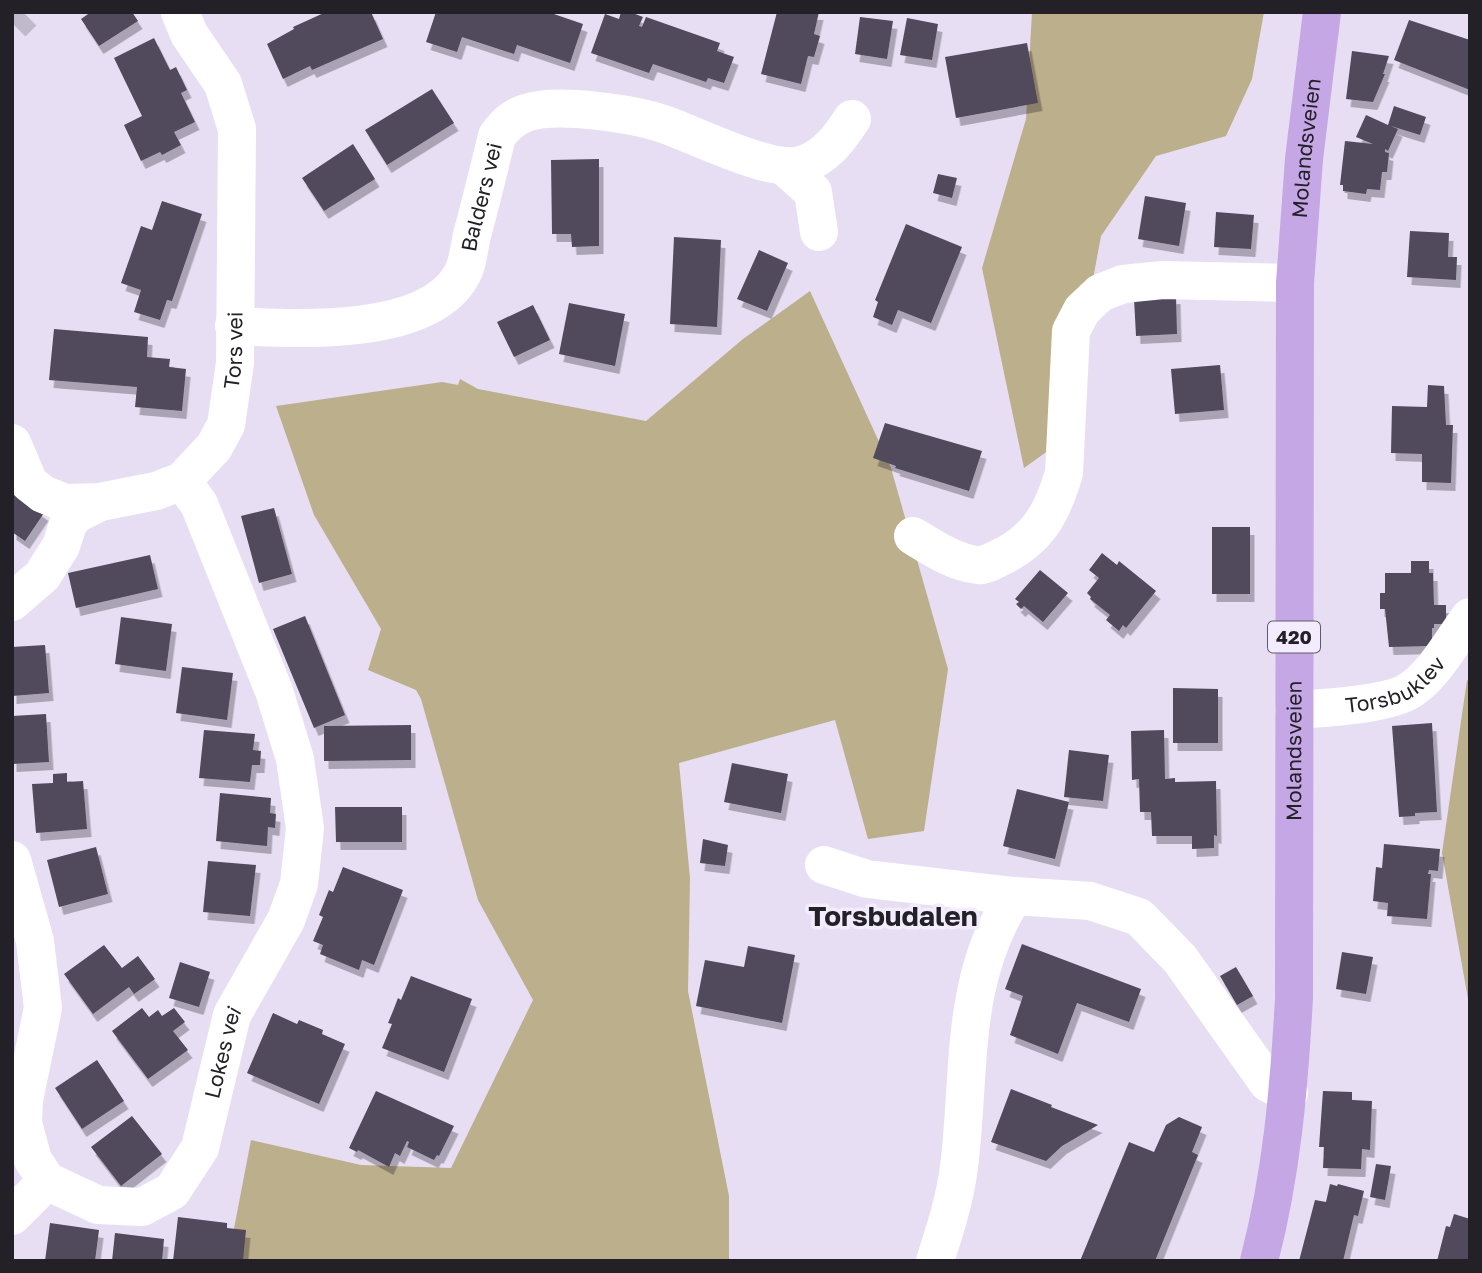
<svg xmlns="http://www.w3.org/2000/svg" width="1482" height="1273" viewBox="0 0 1482 1273" font-family="'Golos Text',sans-serif">
<defs>
<filter id="shadow"><feDropShadow dx="4.5" dy="8" stdDeviation="0" flood-color="#0004"/></filter>
</defs>
<rect width="100%" height="100%" fill="#e7def4"/>
<path fill="#bcaf8c" d="M1032,12H1264L1252,79L1226,136L1156,156L1101,236L1063,440L1024,468L982,268L1026,119Z
M810,291L891,468L948,669L924,831L868,839L835,720L679,763L690,878L688,991L729,1196V1261H219L232,1239L251,1140L361,1165L451,1168L533,1000L478,900L421,699L416,690L368,670L381,629L314,515L276,406L442,382L458,385L460,379L478,389L646,421L743,339Z
M1467,680L1470,682V1010L1442,853Z"/>
<path fill="#51495b" filter="url(#shadow)" d="M91,12H132L138,21L99,46L81,19Z
M326,12H371L383,39L312,70L310,66L283,79L267,44L294,29L293,27Z
M436,12H548L583,24L570,63L517,45L514,54L462,37L457,52L426,42Z
M621,12H630L643,17L639,26L642,27L646,17L720,43L717,51L734,57L724,83L708,78L706,82L653,64L649,73L591,53L605,14L619,19Z
M777,12H819L814,34L820,36L814,57L808,56L801,84L761,74Z
M860,17L893,21L887,59L855,54Z
M907,18L938,24L932,60L900,55Z
M1409,20L1470,40V90L1394,60Z
M154,38L170,70L176,67L187,90L181,93L195,122L174,132L181,145L162,155L160,152L141,161L124,125L142,116L114,58Z
M1027,43L1038,103L956,118L945,57Z
M1352,51L1389,56L1383,74H1385L1373,102L1346,99Z
M432,89L454,123L387,165L365,130Z
M1394,106L1426,117L1420,135L1391,126L1398,129L1388,151L1385,149V152L1389,153L1387,172H1382L1380,190L1367,189L1366,194L1343,191V185H1340L1345,141L1373,144L1356,137L1366,115L1388,125Z
M353,144L375,179L324,211L302,178Z
M599,159V246L572,247L571,234H552L551,160Z
M938,174L957,178L952,198L933,193Z
M1145,196L1186,203L1179,246L1138,239Z
M162,201L202,214L172,301L167,300L160,320L134,312L141,290L121,283L141,226L152,230Z
M1216,212L1254,215L1251,249L1214,247Z
M906,224L962,247L931,323L898,310L892,325L873,317L878,302L875,300Z
M1410,231L1449,233L1448,257H1457L1456,280L1407,277Z
M674,237L721,240L717,327L670,324Z
M759,250L788,263L767,311L737,299Z
M1176,296L1177,334L1136,336L1134,298Z
M569,303L625,314L615,366L559,354Z
M533,305L550,340L514,357L497,322Z
M54,329L148,337L147,357L170,359L169,367L186,369L182,411L135,407L137,387L49,380Z
M1220,365L1224,410L1175,414L1171,369Z
M1428,385L1444,386L1446,425H1453L1451,483L1422,482V454L1391,453L1392,406L1427,407Z
M885,423L982,451L969,491L895,468L896,466L873,458Z
M12,491L44,513L25,541L12,532Z
M274,508L292,574L259,583L241,516Z
M1212,527H1250V594H1212Z
M1102,553L1117,565L1119,561L1156,591L1126,628L1123,625L1119,631L1106,620L1110,615L1090,599L1091,597L1087,593L1099,578L1089,570Z
M150,555L158,589L76,608L68,573Z
M1411,561H1429V573H1433L1434,605H1446V624H1434V628H1432V646L1389,647L1385,609H1380V593H1385V573H1411Z
M1040,570L1068,593L1043,622L1024,606L1021,609L1016,604L1019,602L1015,599Z
M305,616L345,715L314,728L273,629Z
M121,617L172,624L166,671L115,664Z
M45,645L49,693L12,696V647Z
M182,667L233,673L227,720L176,713Z
M1173,688L1218,689V743H1173Z
M46,714L49,762L12,764V716Z
M1432,723L1437,812L1415,813V816L1399,817L1392,726Z
M411,725V760L324,761V726Z
M204,730L255,734L253,750L261,751L260,765H252L250,782L199,778Z
M1164,730L1165,779L1175,778V782L1216,781L1217,836L1214,835V848L1192,849V836H1152L1151,812H1140L1139,779L1132,780L1131,731Z
M1069,750L1109,755L1103,801L1064,797Z
M732,763L788,774L781,813L724,802Z
M67,773V782L83,781L87,829L36,833L32,784L53,783V774Z
M1017,789L1069,802L1055,859L1003,846Z
M220,793L271,798L270,813L276,814L275,828L268,827L267,846L216,841Z
M335,807H402V842H336Z
M703,839L728,845L725,866L700,863Z
M1384,844L1440,849L1438,871L1429,870L1428,874H1431L1427,919L1387,916L1388,903L1373,901L1376,867L1382,868Z
M96,847L108,894L59,907L47,860Z
M208,861L256,865L250,916L203,912Z
M343,867L403,890L374,965L362,960L359,970L320,954L323,945L313,941L323,917L319,915L329,890L333,892Z
M1022,944L1141,989L1129,1022L1077,1003L1058,1054L1010,1035L1023,996L1005,989Z
M104,945L122,968L138,956L155,979L134,994L129,987L93,1014L64,974Z
M748,946L795,955L782,1023L696,1006L705,960L744,967Z
M1342,952L1373,957L1366,994L1336,989Z
M180,962L210,972L199,1007L169,998Z
M1236,967L1253,996L1237,1005L1220,976Z
M411,976L472,999L444,1072L382,1048L392,1024L388,1023L393,1011L398,998L401,1000Z
M142,1008L149,1017L158,1010L162,1016L174,1008L185,1022L173,1031L188,1050L148,1079L112,1031Z
M273,1013L297,1024L299,1020L323,1030L322,1034L345,1044L319,1104L247,1073Z
M97,1060L124,1101L82,1129L55,1088Z
M1011,1089L1052,1105L1051,1107L1098,1125L1062,1146L1046,1161L991,1142Z
M376,1091L454,1126L439,1156L437,1155L434,1160L407,1147L409,1142L407,1141L400,1156L395,1153L389,1167L358,1150L357,1152L349,1148Z
M1323,1091L1352,1092V1100L1372,1101L1370,1150L1362,1149L1361,1169L1323,1168L1324,1147H1319Z
M132,1116L162,1154L121,1186L91,1147Z
M1179,1117L1202,1127L1192,1152L1198,1155L1155,1261H1080L1129,1142L1154,1152L1166,1125Z
M1376,1164L1391,1166L1385,1200L1370,1197Z
M1330,1184L1337,1186L1338,1184L1364,1191L1358,1216L1354,1215L1343,1261H1299L1315,1200L1326,1202Z
M1454,1214L1470,1219V1261H1437L1446,1226L1450,1227Z
M178,1217L227,1223V1228L246,1230L243,1261H173Z
M50,1223L99,1230L95,1261H45Z
M115,1233L164,1239L162,1261H112Z"/>
<g fill="none" stroke-linecap="round" stroke-linejoin="round">
<path stroke="#c0b8cb" stroke-width="38" stroke-dasharray="38 19" stroke-linecap="butt" d="M12,23L23,12"/>
<g stroke="#fff" stroke-width="38">
<path d="M784,166L813,192L819,232"/>
<path id="s1" d="M234,326C296,329 426,337 461,276C468,265 469,248 472,235C481,202 489,169 497,136C505,125 513,117 526,113C556,102 638,114 669,126C699,137 771,173 801,165C825,158 839,139 852,119"/>
<path id="s2" d="M12,443L29,483L43,494L65,503L100,502L156,491L182,481L214,447L226,425L235,363L237,129L223,84L189,34L180,12"/>
<path d="M913,536C933,548 953,562 977,565C983,566 991,562 997,559C1037,541 1052,514 1064,473L1071,331L1082,310L1100,293L1123,284L1163,280L1295,283"/>
<path d="M12,602L42,576L61,546L68,524L75,515L100,502"/>
<path id="s3" d="M1294,710C1322,708 1391,705 1412,689C1436,672 1452,641 1470,617"/>
<path id="s4" d="M12,860L35,941L43,1008L24,1100L23,1123L33,1160L47,1181L98,1205L142,1207L172,1191L200,1148L232,1015L286,920L299,884L305,828L295,759L274,691L199,504L182,481"/>
<path d="M824,865L867,879L1014,896"/>
<path d="M12,1216L47,1181"/>
<path d="M935,1261C945,1230 955,1199 959,1167C971,1071 959,981 1014,896L1090,901L1139,917L1180,959L1268,1083L1289,1093"/>
</g>
<path stroke="#c4a7e4" stroke-width="38" id="s5" d="M1259,1261C1282,1173 1289,1088 1294,998L1295,283L1304,159L1322,12"/>
</g>
<g text-anchor="middle" stroke-width="7" stroke-linejoin="round" paint-order="stroke">
<rect fill="#f3ecfe" stroke="#615d68" stroke-width="2" x="1268" y="621.5" width="52" height="31" rx="5"/>
<g font-size="19" font-weight="bold" fill="#232027">
<text x="1294" y="644">420</text>
</g>
<g font-size="21" fill="#232027" stroke="#f3ecfe">
<text dy="7" stroke="none"><textPath href="#s5" startOffset="1116">Molandsveien</textPath></text>
<text dy="7" stroke="none"><textPath href="#s1" startOffset="324">Balders vei</textPath></text>
<text dy="7" stroke="none"><textPath href="#s2" startOffset="352">Tors vei</textPath></text>
<text dy="7" stroke="none"><textPath href="#s3" startOffset="107">Torsbuklev</textPath></text>
<text dy="7" stroke="none"><textPath href="#s5" startOffset="513">Molandsveien</textPath></text>
<text dy="7" stroke="none"><textPath href="#s4" startOffset="616">Lokes vei</textPath></text>
</g>
<g font-size="28" font-weight="bold" fill="#232027" stroke="#f3ecfe">
<text x="893" y="926">Torsbudalen</text>
</g>
</g>
<rect width="1482" height="1273" fill="none" stroke="#232027" stroke-width="28"/>
</svg>
